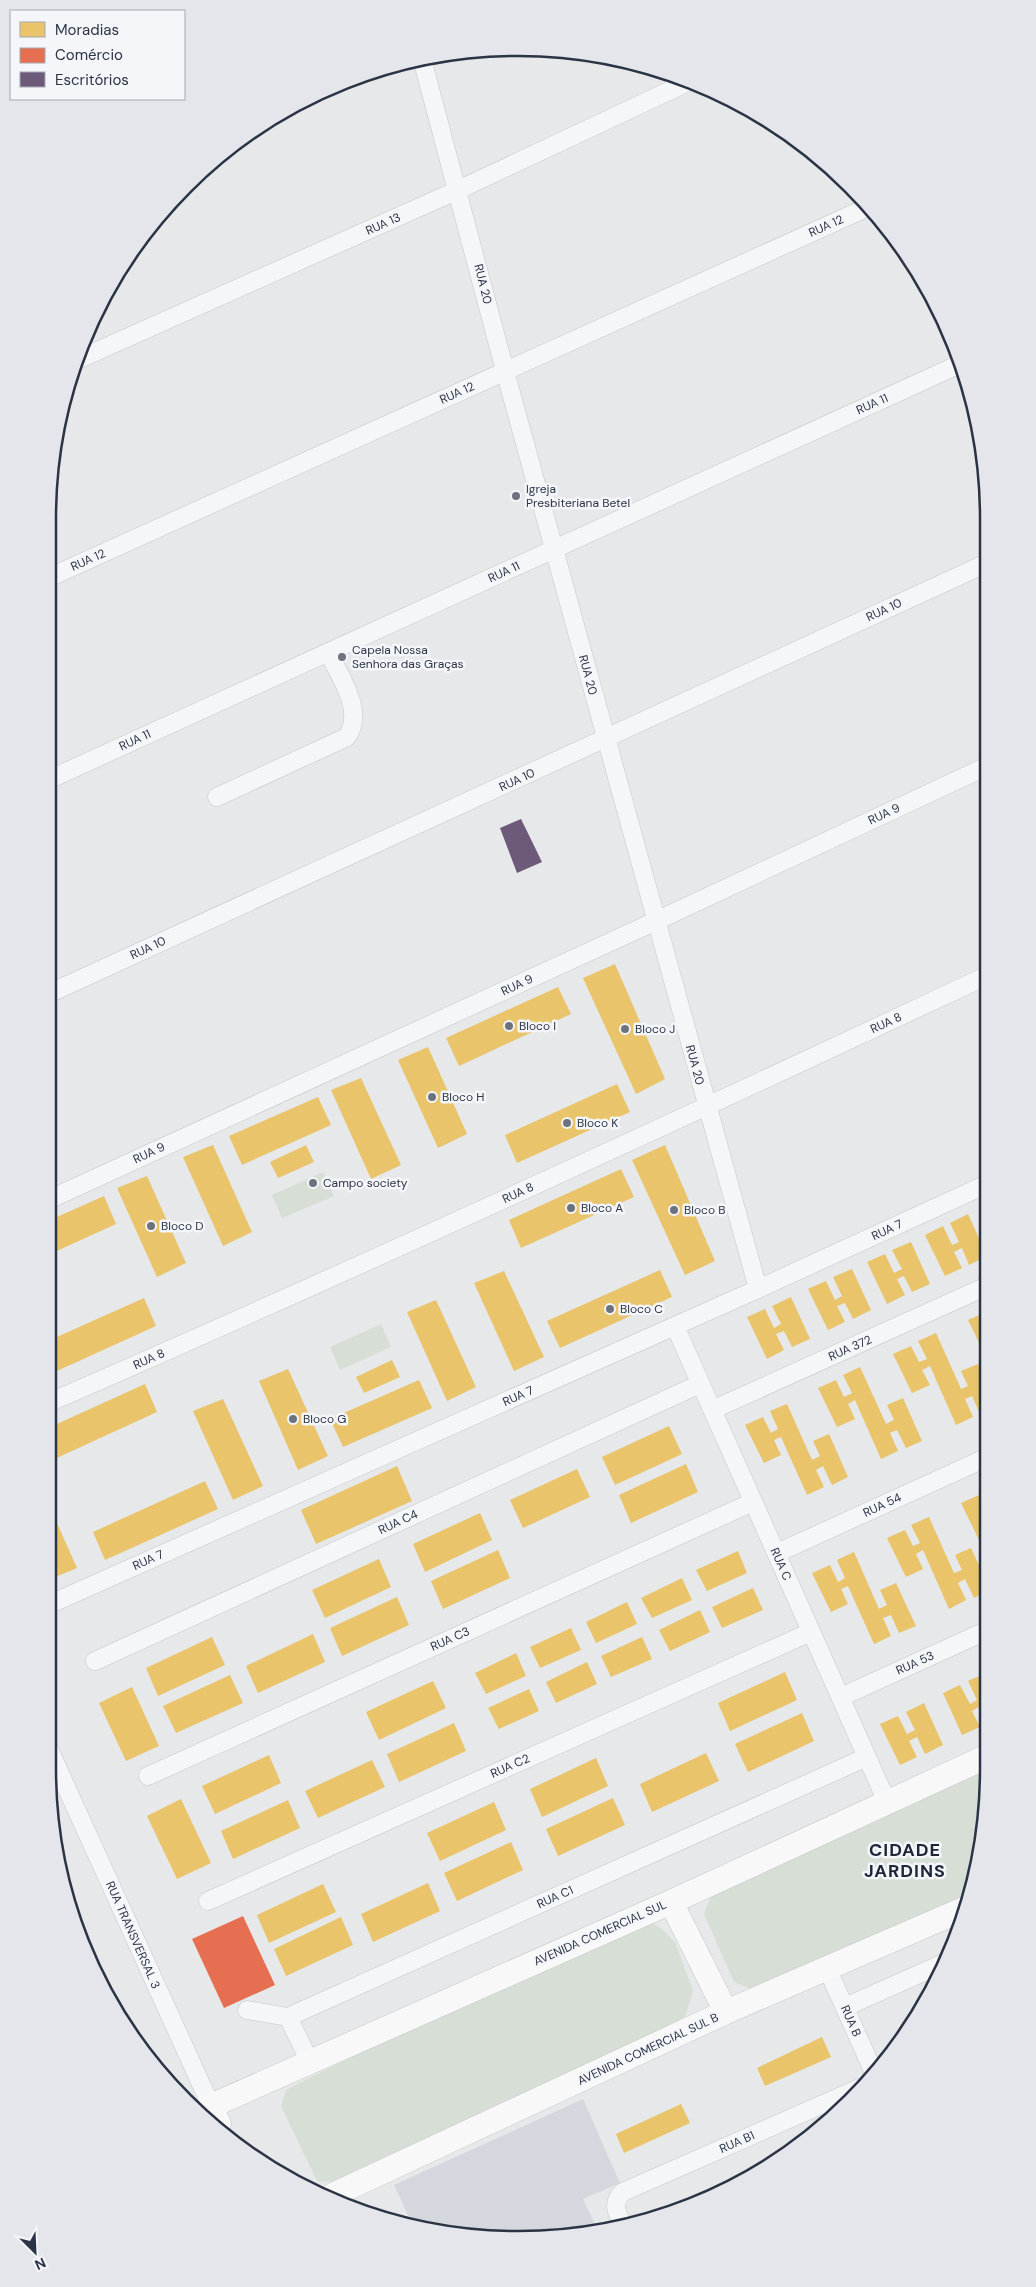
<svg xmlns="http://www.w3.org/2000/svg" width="1036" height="2287" viewBox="0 0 1036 2287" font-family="'DM Sans',sans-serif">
<rect width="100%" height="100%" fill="#e6e8ea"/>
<path fill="#d4d7dd" d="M583,2099L620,2183L583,2199L598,2231L580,2235L427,2231L413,2226L394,2185Z"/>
<path fill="#d6ded6" d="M323,1172L334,1196L282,1218L272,1195Z
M381,1324L391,1347L340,1370L330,1347Z
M988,1767L967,1897L756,1991L734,1982L704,1914L713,1891Z
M653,1923L663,1930L675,1942L693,1991L685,2017L632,2045L333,2182L317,2181L281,2106L286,2090C406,2028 529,1974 653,1923Z"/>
<path fill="#e9c46a" d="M615,964L665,1079L636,1094L583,978Z
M558,987L571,1014L459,1066L446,1038Z
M428,1047L467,1134L438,1148L398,1060Z
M361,1078L401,1165L371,1179L331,1090Z
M617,1084L630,1112L517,1163L505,1135Z
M318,1097L331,1125L242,1165L229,1136Z
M213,1145L252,1232L223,1246L183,1157Z
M306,1145L314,1162L278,1178L270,1162Z
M665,1145L715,1261L685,1275L632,1160Z
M621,1169L634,1197L521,1248L509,1220Z
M147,1176L186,1263L157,1277L117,1188Z
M104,1196L116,1224L48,1255V1221Z
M968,1214L987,1256L969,1265L962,1248L954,1252L962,1268L945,1276L925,1235L943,1226L952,1245L959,1242L950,1223Z
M911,1242L930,1284L912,1292L904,1276L897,1279L905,1295L887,1304L867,1262L885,1254L894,1273L902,1269L892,1250Z
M852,1269L871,1310L853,1319L845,1303L837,1306L845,1322L828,1330L808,1289L826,1281L835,1300L842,1296L833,1277Z
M660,1270L672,1297L560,1348L547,1321Z
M504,1271L544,1357L514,1371L474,1283Z
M791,1297L810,1339L792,1347L784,1331L776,1334L784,1350L767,1359L747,1317L765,1309L774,1328L781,1324L772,1306Z
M144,1298L156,1326L48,1375V1341Z
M436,1300L476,1387L447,1401L407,1312Z
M986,1312L987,1314V1359L968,1320Z
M936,1333L961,1389L968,1386L961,1371L978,1364L987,1385V1411L980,1414L972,1396L965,1399L973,1417L956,1425L930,1366L922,1370L930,1385L912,1393L893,1354L911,1346L919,1362L927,1359L918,1341Z
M392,1360L400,1377L364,1393L356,1377Z
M860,1367L886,1424L894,1420L887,1405L903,1398L922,1441L906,1448L897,1430L890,1433L898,1451L881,1459L855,1400L848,1404L855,1419L837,1427L818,1388L836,1380L844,1397L852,1393L843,1375Z
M288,1369L328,1456L298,1470L259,1381Z
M419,1380L432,1408L343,1447L330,1419Z
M145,1384L157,1412L48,1462V1428Z
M223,1399L263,1486L233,1500L193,1411Z
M787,1404L812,1460L820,1456L813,1441L829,1434L848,1477L832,1485L823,1466L816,1470L824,1487L807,1495L781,1437L774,1440L781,1455L764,1463L745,1425L763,1417L771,1433L778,1429L770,1411Z
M669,1426L682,1454L615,1485L602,1457Z
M686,1464L698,1492L631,1523L619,1495Z
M397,1466L412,1501L316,1544L301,1510Z
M577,1469L590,1497L523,1528L510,1500Z
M205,1481L218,1509L105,1560L93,1532Z
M979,1495L988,1511V1538L980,1542L961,1503Z
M48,1503L77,1568L48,1580Z
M480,1513L492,1540L425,1572L413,1544Z
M929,1517L954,1573L962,1570L955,1555L971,1548L988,1585V1591L974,1598L965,1579L958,1583L966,1600L949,1609L923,1550L916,1554L923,1569L906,1577L887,1538L905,1530L913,1546L920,1543L911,1525Z
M498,1550L510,1578L443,1609L431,1581Z
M738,1551L747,1573L707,1591L696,1570Z
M854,1552L879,1609L887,1605L880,1590L896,1583L916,1626L899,1633L891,1615L883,1618L891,1636L874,1644L848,1586L841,1589L848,1604L831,1612L812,1573L830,1565L838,1582L845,1578L837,1560Z
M379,1559L391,1587L325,1618L312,1590Z
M682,1578L692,1600L652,1618L641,1598Z
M753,1588L763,1610L722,1628L712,1607Z
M397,1597L409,1625L342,1656L330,1628Z
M627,1602L637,1624L596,1643L586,1622Z
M700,1610L710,1632L670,1651L659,1630Z
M571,1628L581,1650L540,1668L530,1647Z
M313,1634L325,1662L258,1693L246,1666Z
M212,1637L225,1665L158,1696L146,1668Z
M642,1637L652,1659L611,1677L601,1656Z
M516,1653L526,1676L486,1694L475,1673Z
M587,1662L597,1684L556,1703L546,1682Z
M785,1672L797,1700L730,1731L718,1703Z
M986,1673L988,1678V1726L979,1707L972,1711L980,1727L962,1735L943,1693L960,1685L970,1704L977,1700L968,1681Z
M230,1675L243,1703L176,1733L163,1706Z
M433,1681L446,1708L379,1740L366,1712Z
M132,1687L159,1746L126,1761L99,1703Z
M529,1689L539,1711L499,1729L488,1708Z
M924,1703L943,1745L925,1754L917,1737L909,1741L917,1757L900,1765L880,1724L898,1716L907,1734L915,1730L906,1712Z
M802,1713L814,1741L748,1772L735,1744Z
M454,1723L466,1751L399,1782L387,1754Z
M706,1753L719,1781L652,1812L640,1784Z
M269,1755L281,1783L215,1814L202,1786Z
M596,1758L608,1786L542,1817L530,1789Z
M372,1760L385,1787L318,1818L305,1791Z
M613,1798L625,1825L558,1856L546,1829Z
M181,1799L211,1863L177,1879L147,1816Z
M288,1800L300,1828L233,1859L221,1831Z
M494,1802L506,1830L440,1861L427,1833Z
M511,1842L523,1870L457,1901L444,1873Z
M428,1883L440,1911L373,1942L361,1914Z
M323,1884L336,1912L269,1943L257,1915Z
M341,1917L353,1945L286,1976L274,1949Z
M822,2037L831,2057L765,2086L757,2068Z
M681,2104L690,2123L624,2153L616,2134Z
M750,2175L751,2178L712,2195L710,2192Z
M693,2202V2204L661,2217L660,2216Z"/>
<path fill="#e76f51" d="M243,1916L275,1985L224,2008L192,1939Z
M167,2069L176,2088L159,2072Z"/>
<path fill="#6d597a" d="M521,819L542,862L517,873L500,828Z"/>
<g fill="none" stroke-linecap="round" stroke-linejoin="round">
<defs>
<path id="street" d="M422,59L505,371L758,1289
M75,361L458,190L688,82
M48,578L866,208
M48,780L960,364
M217,797L347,737C365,711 340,677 328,652
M48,994L985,564
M48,1200L656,921L985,767
M675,1326L887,1802
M48,1403C363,1266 675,1122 986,976
M712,1410L987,1286
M777,1553L988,1457
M48,1605L758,1289L987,1184
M95,1661L700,1384
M841,1697L988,1630
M48,1747L211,2106L202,2110
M148,1776L753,1502
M208,1901L811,1632
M827,1968L875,2075
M845,2007L944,1963
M247,2010L288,2017
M310,2062L288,2017L867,1757
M623,2225C617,2213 611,2203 623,2192L862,2087"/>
<path id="secondary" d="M671,1902L726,2012
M219,2124L211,2106L671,1902L988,1756
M333,2195L726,2012L966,1908"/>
</defs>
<use href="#street" stroke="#c4c6c8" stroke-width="19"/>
<use href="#secondary" stroke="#c4c6c8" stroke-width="25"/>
<use href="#street" stroke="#f5f6f7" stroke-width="18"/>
<use href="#secondary" stroke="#f8f8f8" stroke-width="24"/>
</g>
<g fill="#6c737f" stroke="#f4f6f9" stroke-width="2">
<circle cx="516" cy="496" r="5"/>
<circle cx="342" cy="657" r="5"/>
<circle cx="509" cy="1026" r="5"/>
<circle cx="625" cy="1029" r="5"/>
<circle cx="432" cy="1097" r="5"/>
<circle cx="567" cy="1123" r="5"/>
<circle cx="313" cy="1183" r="5"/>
<circle cx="571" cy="1208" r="5"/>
<circle cx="674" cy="1210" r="5"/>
<circle cx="151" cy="1226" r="5"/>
<circle cx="610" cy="1309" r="5"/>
<circle cx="293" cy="1419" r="5"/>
</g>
<g text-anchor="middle" stroke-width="5" stroke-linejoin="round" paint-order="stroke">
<g font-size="12" fill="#2b3445" stroke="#f4f6f9">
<text transform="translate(383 224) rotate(-24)" y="4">RUA 13</text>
<text transform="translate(826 226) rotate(-24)" y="4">RUA 12</text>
<text transform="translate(483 284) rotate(76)" y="4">RUA 20</text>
<text transform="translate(457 393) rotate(-24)" y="4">RUA 12</text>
<text transform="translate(872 404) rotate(-24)" y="4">RUA 11</text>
<text transform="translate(88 560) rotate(-24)" y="4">RUA 12</text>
<text transform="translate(504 572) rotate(-25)" y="4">RUA 11</text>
<text transform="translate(884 610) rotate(-25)" y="4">RUA 10</text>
<text transform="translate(588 675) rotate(75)" y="4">RUA 20</text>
<text transform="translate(135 740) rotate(-25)" y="4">RUA 11</text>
<text transform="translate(517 780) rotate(-25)" y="4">RUA 10</text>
<text transform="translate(884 814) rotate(-25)" y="4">RUA 9</text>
<text transform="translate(148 948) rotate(-25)" y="4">RUA 10</text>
<text transform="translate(517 985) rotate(-25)" y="4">RUA 9</text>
<text transform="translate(886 1023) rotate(-25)" y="4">RUA 8</text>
<text transform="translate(695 1065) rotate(75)" y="4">RUA 20</text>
<text transform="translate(149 1153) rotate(-25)" y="4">RUA 9</text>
<text transform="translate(518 1193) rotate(-25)" y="4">RUA 8</text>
<text transform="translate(887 1230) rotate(-25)" y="4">RUA 7</text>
<text transform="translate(850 1348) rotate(-24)" y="4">RUA 372</text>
<text transform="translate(149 1359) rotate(-24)" y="4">RUA 8</text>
<text transform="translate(518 1396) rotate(-24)" y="4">RUA 7</text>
<text transform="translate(882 1505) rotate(-25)" y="4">RUA 54</text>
<text transform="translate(398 1522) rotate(-25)" y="4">RUA C4</text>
<text transform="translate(148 1560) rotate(-24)" y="4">RUA 7</text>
<text transform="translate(781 1564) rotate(66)" y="4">RUA C</text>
<text transform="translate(450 1639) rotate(-24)" y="4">RUA C3</text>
<text transform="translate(915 1663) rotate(-24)" y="4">RUA 53</text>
<text transform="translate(510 1766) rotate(-24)" y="4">RUA C2</text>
<text transform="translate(555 1897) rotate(-24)" y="4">RUA C1</text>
<text transform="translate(600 1933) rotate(-24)" y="4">AVENIDA COMERCIAL SUL</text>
<text transform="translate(133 1935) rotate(66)" y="4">RUA TRANSVERSAL 3</text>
<text transform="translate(851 2021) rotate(66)" y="4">RUA B</text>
<text transform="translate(648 2049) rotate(-25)" y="4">AVENIDA COMERCIAL SUL B</text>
<text transform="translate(737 2142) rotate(-24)" y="4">RUA B1</text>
</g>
<g font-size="12" fill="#2b3445" stroke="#f4f6f9" text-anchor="start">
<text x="526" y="493">Igreja<tspan x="526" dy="14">Presbiteriana Betel</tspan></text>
<text x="352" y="654">Capela Nossa<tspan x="352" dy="14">Senhora das Graças</tspan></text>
<text x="519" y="1030">Bloco I</text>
<text x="635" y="1033">Bloco J</text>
<text x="442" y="1101">Bloco H</text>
<text x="577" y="1127">Bloco K</text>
<text x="323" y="1187">Campo society</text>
<text x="581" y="1212">Bloco A</text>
<text x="684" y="1214">Bloco B</text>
<text x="161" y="1230">Bloco D</text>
<text x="620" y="1313">Bloco C</text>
<text x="303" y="1423">Bloco G</text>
</g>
<g font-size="18" font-weight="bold" letter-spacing="1" fill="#1d2536" stroke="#f4f6f9">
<text x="905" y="1856">CIDADE<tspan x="905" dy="21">JARDINS</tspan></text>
</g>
</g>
<path d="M0 0H1036V2287H0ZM518 56H518A462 462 0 0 1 980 518V1769A462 462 0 0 1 518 2231H518A462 462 0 0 1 56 1769V518A462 462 0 0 1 518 56Z" fill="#e4e6eb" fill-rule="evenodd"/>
<path fill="none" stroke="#2b3445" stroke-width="2.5" d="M518 56H518A462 462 0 0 1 980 518V1769A462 462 0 0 1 518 2231H518A462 462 0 0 1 56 1769V518A462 462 0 0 1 518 56Z"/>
<rect x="10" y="10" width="175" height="90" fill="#f4f6f9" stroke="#a4a8b1"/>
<rect x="20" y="22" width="25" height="15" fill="#e9c46a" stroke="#a4a8b1"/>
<text x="55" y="35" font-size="15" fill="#2b3445">Moradias</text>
<rect x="20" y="48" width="25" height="15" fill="#e76f51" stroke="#a4a8b1"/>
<text x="55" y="60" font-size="15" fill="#2b3445">Comércio</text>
<rect x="20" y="72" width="25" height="15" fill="#6d597a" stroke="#a4a8b1"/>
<text x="55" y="85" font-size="15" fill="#2b3445">Escritórios</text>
<g transform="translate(35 2252) rotate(156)" stroke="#f4f6f9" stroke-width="4" paint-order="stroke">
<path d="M0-4L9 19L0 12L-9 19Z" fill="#2b3445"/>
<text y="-8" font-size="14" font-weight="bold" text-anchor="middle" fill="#2b3445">N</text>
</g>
</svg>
